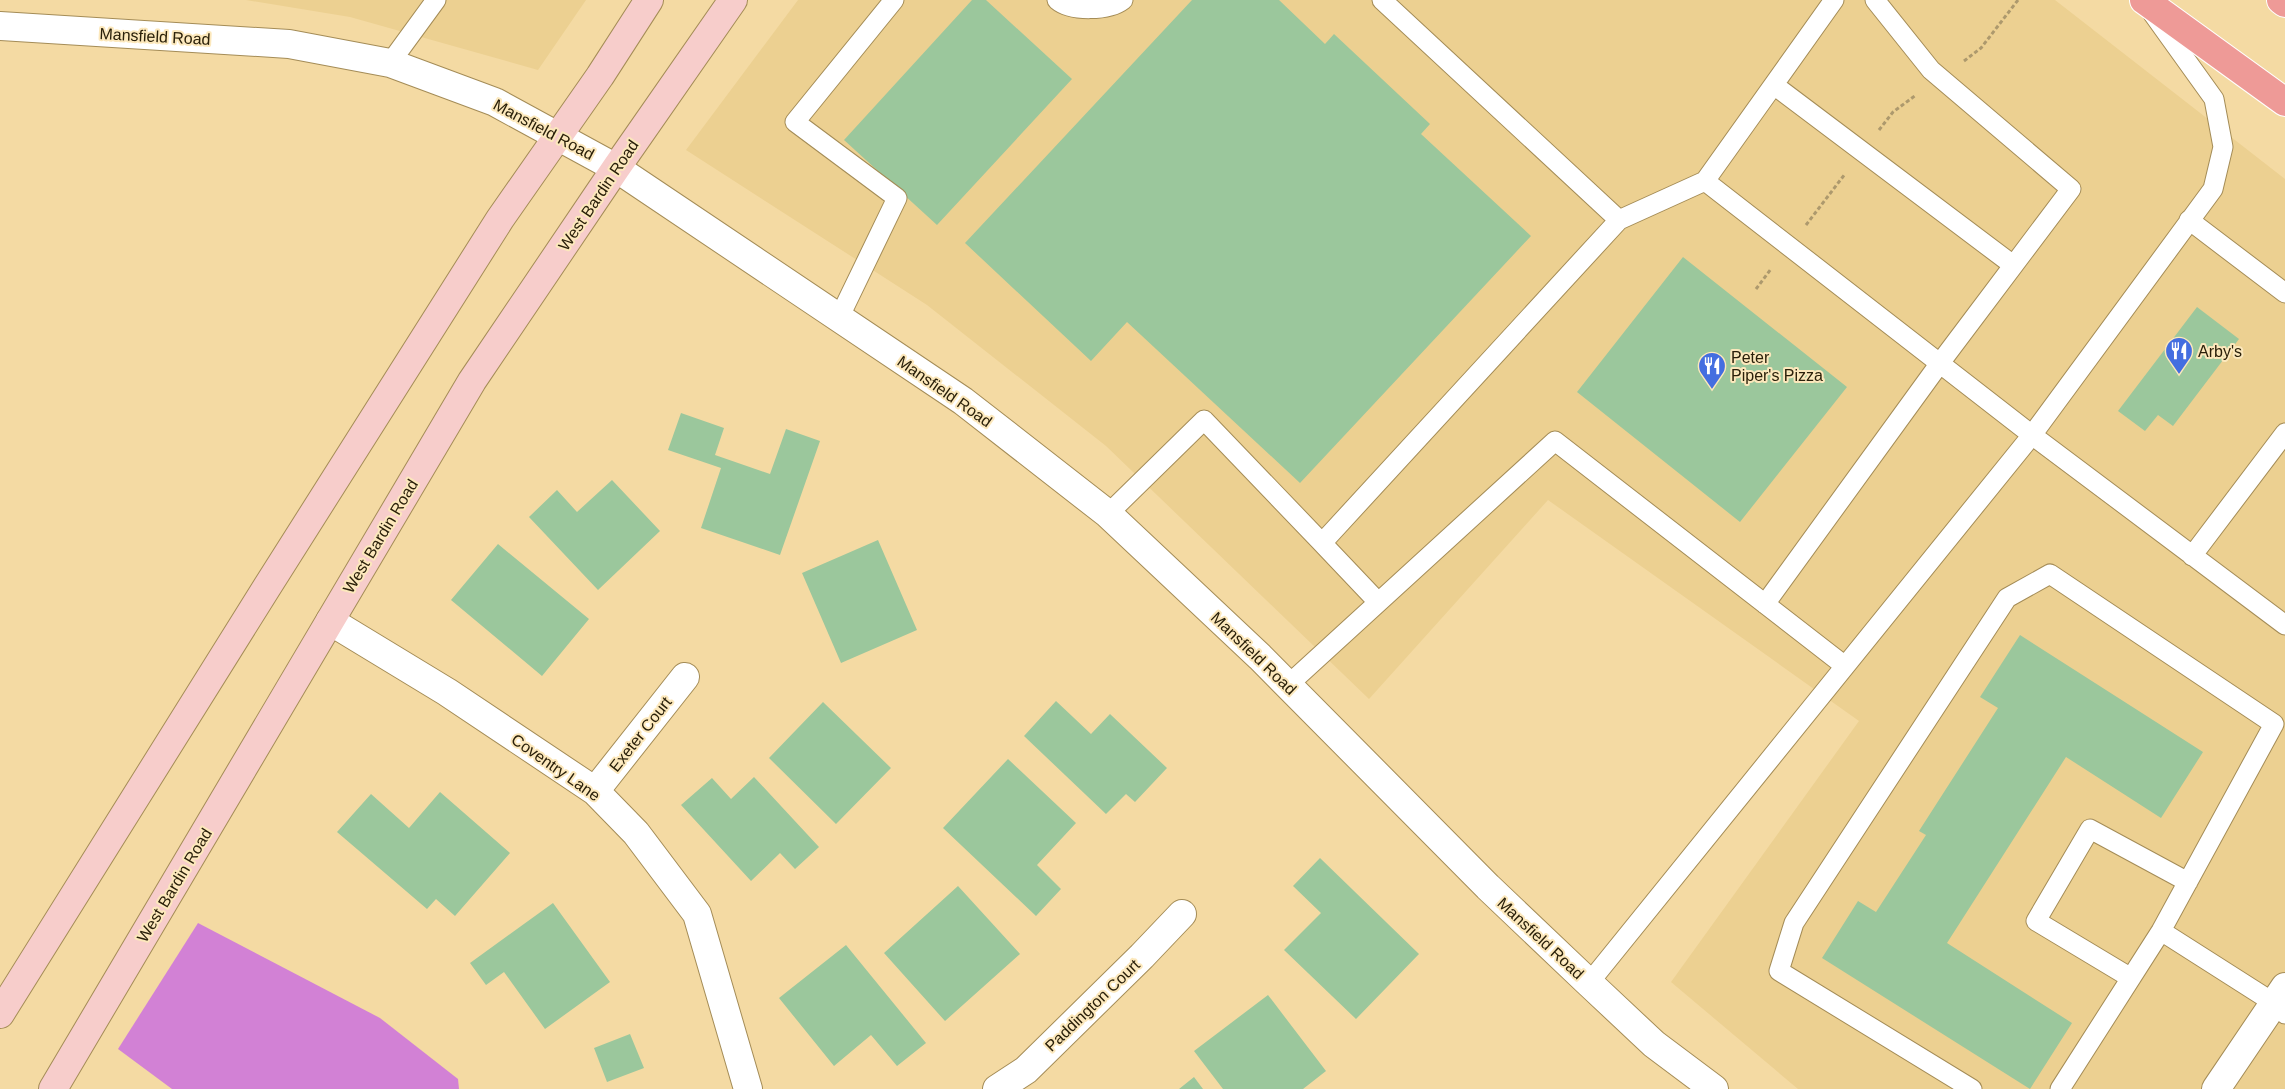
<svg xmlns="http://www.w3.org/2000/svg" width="2285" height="1089" viewBox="0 0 2285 1089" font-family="Helvetica,sans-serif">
<rect width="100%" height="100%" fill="#f4daa3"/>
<path fill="#ecd091" d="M246,0H586L538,70L350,17Z
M798,0H2055L2285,179V1089H1798L1671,982L1859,721L1548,500L1369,699L1106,446L927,305L686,150Z"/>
<path fill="#d281d5" d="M198,923L380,1018L458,1079L459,1089H172L118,1049Z"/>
<path fill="#9bc79c" d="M972,0H986L1072,79L937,225L844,140Z
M1192,0H1279L1325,44L1334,34L1430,124L1421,134L1531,236L1300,483L1127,322L1091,361L965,243Z
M1683,257L1847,387L1740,522L1577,392Z
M2197,307L2239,339L2173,426L2158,415L2145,431L2118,411Z
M681,413L724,428L715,455L770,474L786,429L820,441L780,555L701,528L721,468L668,450Z
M612,480L660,531L598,590L529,517L557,490L577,512Z
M878,540L917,630L841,663L802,573Z
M498,544L589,619L542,676L451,600Z
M2020,635L2203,752L2161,818L2066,757L1947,943L2072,1023L2030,1089L1822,958L1858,901L1876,912L1926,835L1919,831L1998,708L1980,697Z
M1056,701L1091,734L1110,714L1167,768L1135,802L1126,794L1106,814L1024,736Z
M823,702L891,768L836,824L769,758Z
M1008,759L1076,823L1037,865L1061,889L1036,916L943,828Z
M754,777L819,847L795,869L780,853L751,881L681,805L712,778L731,799Z
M440,792L510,853L455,916L436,899L427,909L337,832L371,794L409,828Z
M1320,858L1419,954L1356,1019L1284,950L1321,913L1293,886Z
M958,886L1020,954L945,1021L884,953Z
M553,903L610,982L545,1029L504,972L486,985L470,963Z
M846,945L926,1043L897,1066L871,1035L834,1066L779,998Z
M1268,995L1326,1071L1303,1089H1223L1194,1051Z
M630,1034L644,1068L607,1082L594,1048Z
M1194,1077L1203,1089H1179Z"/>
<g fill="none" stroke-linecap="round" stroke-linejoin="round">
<defs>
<path id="service" d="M1057,0C1071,12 1109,11 1123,0
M1382,0L1619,220L1705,181
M1834,0L1705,181L2032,435L2285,625
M390,63L436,0
M1774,85L2013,265
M2189,220L2285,293
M839,318L897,198L795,122L894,0
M1108,514L1204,420L1322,543
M2192,556L2285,433
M1378,602L1322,543L1619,220
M1765,604L1940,363L2071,189L1931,70L1875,0
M1288,685L1555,441L1845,666
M2161,931L2274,1003L2285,1014
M2131,978L2036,921L2090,829L2188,882
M1589,983L2032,435L2213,189L2223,147L2214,99L2153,14
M1972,1089L1779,971L1794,923L2007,598L2050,574L2274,724L2161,931L2060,1089"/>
<path id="minor" d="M330,621L447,692L595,791L636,833L697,914L748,1089
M595,791L685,677
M997,1089L1026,1070L1142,956L1182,914
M2216,1089L2285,987"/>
<path id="tertiary" d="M0,26L289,44L390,63L495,102L616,168L963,401L1108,514L1260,657L1488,887L1589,983L1654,1044L1714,1089"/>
<path id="secondary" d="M0,1014L267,587L500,219L600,76L649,0
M53,1089L472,381L616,168L733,0"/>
<path id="primary" d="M2144,0L2285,102
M2281,0L2285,3"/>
</defs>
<use href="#service" stroke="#a48c57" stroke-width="21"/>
<use href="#minor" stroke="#a48c57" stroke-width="30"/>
<use href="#tertiary" stroke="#a48c57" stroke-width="30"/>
<use href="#secondary" stroke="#a48c57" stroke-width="30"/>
<use href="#primary" stroke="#fff" stroke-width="30"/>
<path stroke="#ad996d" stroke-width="3" stroke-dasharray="4 2.5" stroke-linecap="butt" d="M1964,61L1981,48L2018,0
M1879,130L1893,112L1916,95
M1806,225L1845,174
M1756,289L1771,269"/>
<use href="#service" stroke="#fff" stroke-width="19"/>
<use href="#minor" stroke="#fff" stroke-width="28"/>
<use href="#tertiary" stroke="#fff" stroke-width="28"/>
<use href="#secondary" stroke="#f7cdcb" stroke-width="28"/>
<use href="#primary" stroke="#ee9a97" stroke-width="28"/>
</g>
<defs>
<symbol id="restaurant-pin" viewBox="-11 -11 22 30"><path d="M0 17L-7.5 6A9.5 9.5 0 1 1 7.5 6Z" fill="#446ee0" stroke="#fce8bc"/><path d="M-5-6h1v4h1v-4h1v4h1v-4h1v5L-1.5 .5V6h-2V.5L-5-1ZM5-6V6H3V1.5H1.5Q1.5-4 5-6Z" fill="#fff"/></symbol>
</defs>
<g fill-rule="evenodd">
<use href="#restaurant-pin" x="2163" y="335" width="32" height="43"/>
<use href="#restaurant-pin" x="1696" y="350" width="32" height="43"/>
</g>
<g text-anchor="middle" stroke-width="4" stroke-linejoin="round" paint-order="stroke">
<g font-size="16" fill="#2a200a" stroke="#fce8bc">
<text transform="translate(155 36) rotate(3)" y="6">Mansfield Road</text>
<text transform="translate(544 129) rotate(28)" y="6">Mansfield Road</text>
<text transform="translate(598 195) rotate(-56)" y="6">West Bardin Road</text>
<text transform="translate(945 391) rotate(35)" y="6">Mansfield Road</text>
<text transform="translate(380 536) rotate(-59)" y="6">West Bardin Road</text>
<text transform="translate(1254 653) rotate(44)" y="6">Mansfield Road</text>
<text transform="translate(640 734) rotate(-52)" y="6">Exeter Court</text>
<text transform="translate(556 767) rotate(35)" y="6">Coventry Lane</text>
<text transform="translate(174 885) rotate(-59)" y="6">West Bardin Road</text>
<text transform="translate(1541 938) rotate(43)" y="6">Mansfield Road</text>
<text transform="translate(1092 1005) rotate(-44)" y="6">Paddington Court</text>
</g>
<g font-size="16" fill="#2a200a" stroke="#fce8bc" text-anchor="start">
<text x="2198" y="357">Arby's</text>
<text x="1731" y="363">Peter<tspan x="1731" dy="18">Piper's Pizza</tspan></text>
</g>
</g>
</svg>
